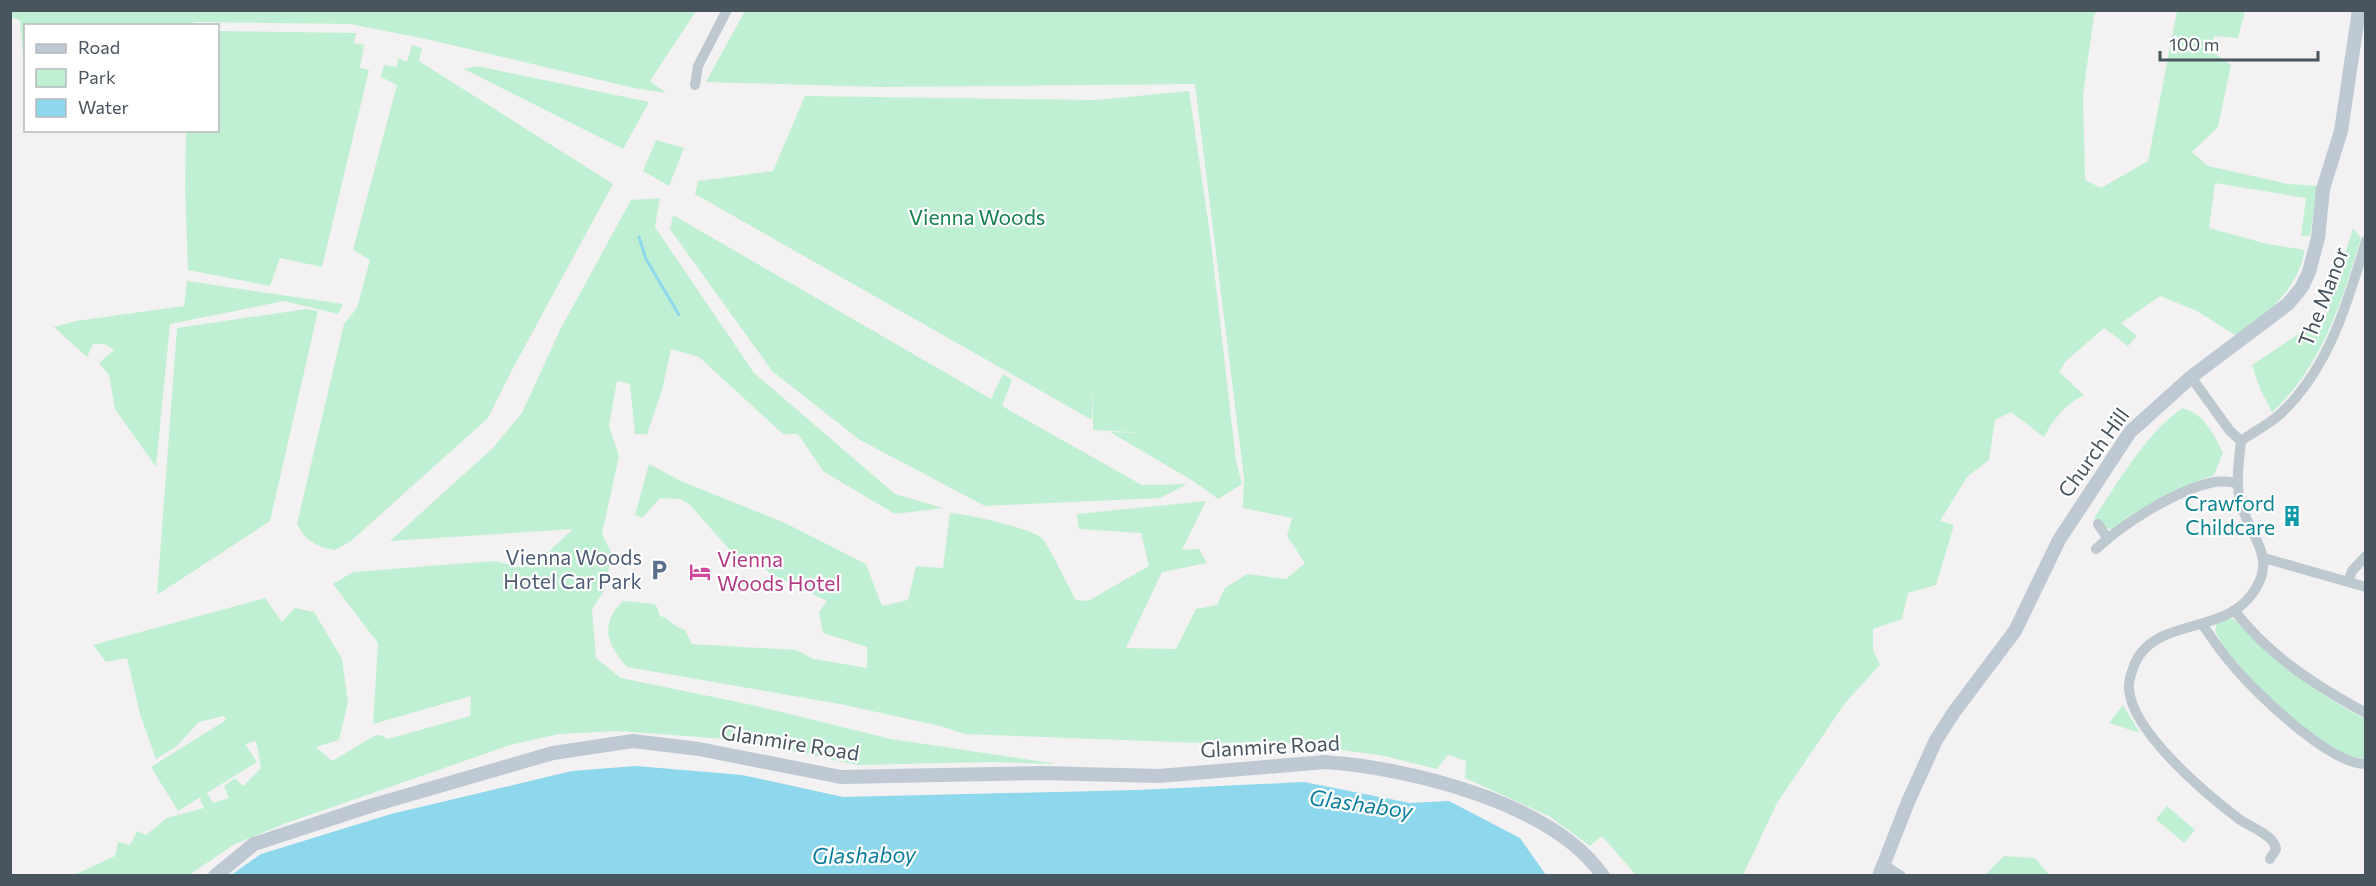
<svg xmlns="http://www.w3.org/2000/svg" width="2376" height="886" viewBox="0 0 2376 886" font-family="Commissioner,sans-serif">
<rect width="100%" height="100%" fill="#f3f1f1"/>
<path fill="#c0f0d3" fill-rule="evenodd" d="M10,11L11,10L696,11L650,81L666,93L634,88L426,39L350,24L194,22L192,26H26L25,76L20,20L11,17Z
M745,11H2098L2094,15L2083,95L2085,180L2101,188L2148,161L2177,11H2245L2238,38L2215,36L2208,48L2231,65L2218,127L2192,152L2208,166L2288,184L2318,186L2310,236H2301L2306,198L2215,183L2209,228L2267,244L2305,250C2296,292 2270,310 2238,337L2197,311L2160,296L2121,323L2137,336L2128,346L2104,328L2066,361L2059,372L2084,395C2066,404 2053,419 2044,437L2011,412L1995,420L1989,460L1967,477L1940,521L1954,525L1936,585L1908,593L1902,619L1873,629V650L1880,665L1845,703L1777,803L1743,875H1636L1602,836L1590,846L1549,816L1465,778L1466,761L1448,755L1437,769L1380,755L1279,742L1202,743L965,734L940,726L840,704L627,667C607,644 599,625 623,601L655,604L658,609L659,615C670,619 674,627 685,630L692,644L796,650L814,659L867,668V647L823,633L819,612L827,601L771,574L750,555L736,557L689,504L680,499L660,498L642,518L635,515L649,464L683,482L785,523L866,564L882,606L908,600L916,566L943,568L950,513C967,514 1030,528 1042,538C1048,544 1070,590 1076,600L1088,601L1149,566L1141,533L1079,529L1077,514L1206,501L1182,550L1199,549L1207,563L1162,572L1126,648L1176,649L1196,609L1217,605L1225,588L1247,574L1286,579L1305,563L1287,536L1292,518L1243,508L1244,478L1195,84L881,87L706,82Z
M218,31L356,33L354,43L364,45L360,68L369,70L322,267L280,258L270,286L188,270L185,186L186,131L218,130Z
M412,45L422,48L419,61L613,184L512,370L488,418L351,541L335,550C316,547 306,541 297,524L344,324L357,308L370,260L353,250L397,85L381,77L384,65L397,67L398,58L407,62Z
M477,66L649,102L623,149L464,69Z
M1189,91L1210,234L1236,461L1242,484L1218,499L1193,481L1110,432L1147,433L1093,430V382L1092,420L695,194L698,181L773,171L805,96L1097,100Z
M656,140L684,148L669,186L643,171Z
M660,198L655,227L754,373L895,494L943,508L895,514L823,471L798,434H783L699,357L671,349L662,390L647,434H635L630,384L617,381L609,426L619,456L602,534L612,554L604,591L592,609L596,658L621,678L757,706L891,739L1058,764L989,762L858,765L739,740L619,731L559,734L510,745L284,824L235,844L189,875H74L115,856L118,842L130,845L137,831L146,835L167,818L204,808L200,800L202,796L178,811L151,767L226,720L224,716L199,722L177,746L156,759L140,714L127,658L106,662L93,645L265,598L282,622L295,608L314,612L342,659L348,702L339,740L316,747L332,761C341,757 374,734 379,735C382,735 385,738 388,739L470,716L471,696L373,724L378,643L333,584L353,572L494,561L519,567L526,553L546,554L573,529L390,541L493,448L522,413L560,330L631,200ZM256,741L261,768L243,786L235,778L224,786L229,798L213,803L207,793L257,762L245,744Z
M673,215L991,399L1003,374L1012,380L1002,406L1142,485L1187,484L1160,498L985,506L860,440L772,371L670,229Z
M2353,228L2361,238C2342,301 2322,367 2272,412L2260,389L2252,365L2312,325L2322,323L2330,308L2328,300L2335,288Z
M187,281L343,304L338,314L284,301L170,324L156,467L115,409L109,375L99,363L114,350L105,344H93L87,357L54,327L76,321L184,306Z
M306,309L318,311L270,521L157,595L177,328Z
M2183,408C2205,415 2213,433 2223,453L2214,475C2184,486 2135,508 2112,530L2104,527L2094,518C2118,483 2147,431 2183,408Z
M2230,618L2236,621C2279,665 2311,690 2365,719V759C2327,760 2229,665 2215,630L2217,624Z
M2123,705L2140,733L2109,723Z
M2167,806L2195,830L2184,843L2156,819Z
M2004,856L2035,858L2049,875H1985Z"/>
<path fill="#8dd8ed" d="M636,766L742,775L843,797L1137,790L1304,782L1410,803L1449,801L1520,838L1546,875H231L261,854L391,814L572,771Z"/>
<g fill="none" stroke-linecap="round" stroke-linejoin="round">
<path stroke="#8dd8ed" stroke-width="3" d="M639,237L646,259L679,315"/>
<path stroke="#bec8cf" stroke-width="10" d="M695,85L698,66L727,10
M2191,377L2230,431L2241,441C2239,462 2235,483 2241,504C2253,543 2281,561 2247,600C2217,633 2154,620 2135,663C2132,671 2128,680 2129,689C2132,732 2206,794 2239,819C2250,827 2274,835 2276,849L2270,859
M2241,441C2253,432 2268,425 2279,415C2328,371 2348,302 2366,241
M2098,524L2108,539
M2096,549C2124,523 2176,490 2214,482C2221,481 2230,482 2237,483
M2264,558L2366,587
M2348,582L2352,571L2366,556
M2234,610C2269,656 2316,686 2366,713
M2202,624C2211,637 2220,650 2230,662C2252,690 2330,765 2366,764
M1884,865L1901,876"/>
<path stroke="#bec9d4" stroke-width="14" d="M215,876L254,844L370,806L553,753L633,741L699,749L841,777L1042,773L1159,776L1325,762C1410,768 1553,803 1603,876
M1879,876L1908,802L1936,740L1954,712L2015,631L2059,540L2130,432L2191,377L2288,304L2302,287L2309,272L2318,238L2323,189L2341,131L2359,10"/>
</g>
<defs>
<symbol id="building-bare" viewBox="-9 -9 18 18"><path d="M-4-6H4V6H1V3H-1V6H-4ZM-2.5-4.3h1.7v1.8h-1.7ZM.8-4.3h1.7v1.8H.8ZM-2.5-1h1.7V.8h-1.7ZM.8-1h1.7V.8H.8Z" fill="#0f9aa8" stroke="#fff" stroke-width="2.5" paint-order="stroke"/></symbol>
<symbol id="parking-bare" viewBox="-9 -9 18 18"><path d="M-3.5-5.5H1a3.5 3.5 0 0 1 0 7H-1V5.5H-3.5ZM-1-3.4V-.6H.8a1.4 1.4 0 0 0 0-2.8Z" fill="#5c6f8a" stroke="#fff" stroke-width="2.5" paint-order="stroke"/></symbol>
<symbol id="hotel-bare" viewBox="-9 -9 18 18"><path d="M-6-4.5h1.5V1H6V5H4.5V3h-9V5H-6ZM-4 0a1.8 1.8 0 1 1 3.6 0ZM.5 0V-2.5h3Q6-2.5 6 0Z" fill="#d1479c" stroke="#fff" stroke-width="2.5" paint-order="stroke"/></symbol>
</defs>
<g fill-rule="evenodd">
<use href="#building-bare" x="2277" y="501" width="30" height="30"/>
<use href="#parking-bare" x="644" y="555" width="30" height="30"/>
<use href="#hotel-bare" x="685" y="557" width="30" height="30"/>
</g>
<g text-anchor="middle" stroke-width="4.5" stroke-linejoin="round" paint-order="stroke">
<g font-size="21" fill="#17824d" stroke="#fff">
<text x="977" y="225">Vienna Woods</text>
</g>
<g font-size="21" fill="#48545e" stroke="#fff">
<text transform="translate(2324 297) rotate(-69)" y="7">The Manor</text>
<text transform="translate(2094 453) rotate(-54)" y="7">Church Hill</text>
<text transform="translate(790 743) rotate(9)" y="7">Glanmire Road</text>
<text transform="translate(1270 747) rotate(-3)" y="7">Glanmire Road</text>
</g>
<g font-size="21" fill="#0d838f" stroke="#fff" text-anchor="end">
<text x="2275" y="511">Crawford<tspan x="2275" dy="24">Childcare</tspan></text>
</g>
<g font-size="21" fill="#4e5e75" stroke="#fff" text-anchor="end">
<text x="642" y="565">Vienna Woods<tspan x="642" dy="24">Hotel Car Park</tspan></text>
</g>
<g font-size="21" fill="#b23c85" stroke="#fff" text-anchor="start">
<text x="717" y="567">Vienna<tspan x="717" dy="24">Woods Hotel</tspan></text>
</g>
<g font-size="22" font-style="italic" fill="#0c7f9e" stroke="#fff">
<text transform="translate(1361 804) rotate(8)" y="8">Glashaboy</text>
<text transform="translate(864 855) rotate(-1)" y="8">Glashaboy</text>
</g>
</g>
<rect width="2376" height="886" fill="none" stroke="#48545e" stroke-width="24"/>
<rect x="24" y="24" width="195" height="108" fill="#ffffff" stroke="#b6bbbf" stroke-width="1.5"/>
<rect x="36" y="44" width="30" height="9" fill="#bec9d4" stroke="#b6bbbf" stroke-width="1.5"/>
<text x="78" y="54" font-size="18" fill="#48545e">Road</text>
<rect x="36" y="69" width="30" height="18" fill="#c0f0d3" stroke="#b6bbbf" stroke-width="1.5"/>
<text x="78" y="84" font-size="18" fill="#48545e">Park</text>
<rect x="36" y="99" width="30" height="18" fill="#8dd8ed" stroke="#b6bbbf" stroke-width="1.5"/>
<text x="78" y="114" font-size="18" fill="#48545e">Water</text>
<path d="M2160 51v9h158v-9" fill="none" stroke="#48545e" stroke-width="3"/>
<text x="2169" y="51" font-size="18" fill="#48545e" stroke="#ffffff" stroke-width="4.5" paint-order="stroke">100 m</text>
</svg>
